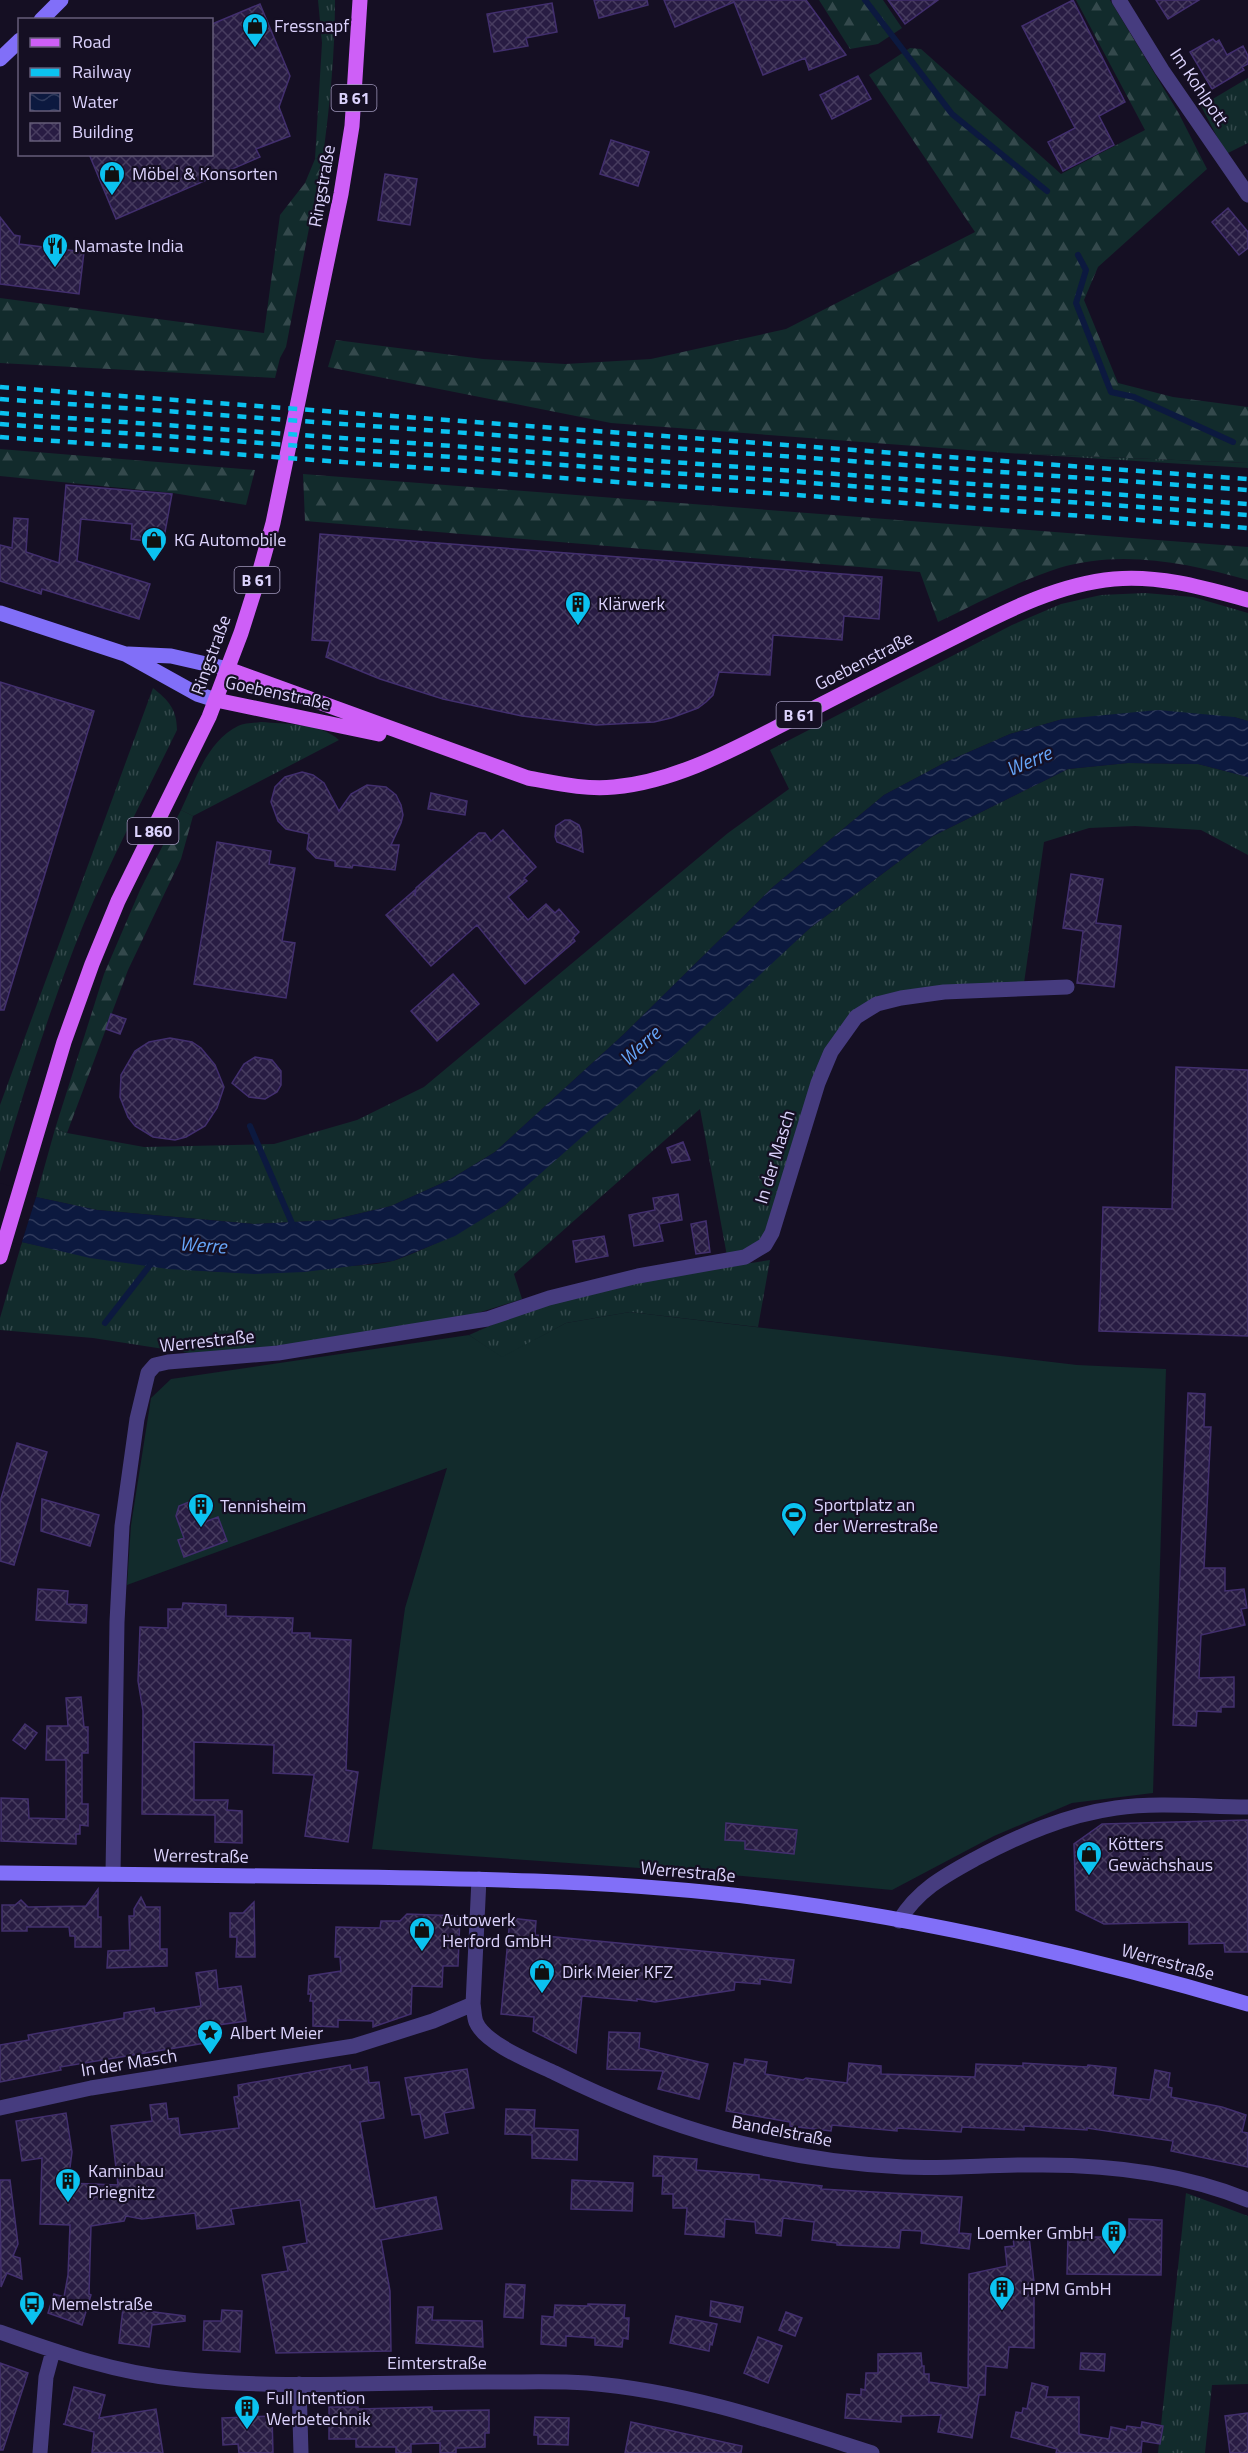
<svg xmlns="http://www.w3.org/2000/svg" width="1248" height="2453" viewBox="0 0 1248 2453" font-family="'Titillium Web',sans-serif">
<defs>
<pattern id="grass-tufts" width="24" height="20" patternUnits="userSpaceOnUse" patternTransform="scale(1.5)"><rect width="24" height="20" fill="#122b2c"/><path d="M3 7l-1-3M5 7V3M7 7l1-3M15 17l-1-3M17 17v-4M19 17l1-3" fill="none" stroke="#34494c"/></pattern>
<pattern id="forest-firs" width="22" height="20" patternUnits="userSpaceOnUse" patternTransform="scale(1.5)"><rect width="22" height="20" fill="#122b2c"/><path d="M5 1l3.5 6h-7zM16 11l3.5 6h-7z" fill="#34494c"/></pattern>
<pattern id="water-waves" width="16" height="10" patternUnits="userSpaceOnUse" patternTransform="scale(1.5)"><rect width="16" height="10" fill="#0c193f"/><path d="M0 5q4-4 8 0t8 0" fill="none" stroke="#2f3a5c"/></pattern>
<pattern id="building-cross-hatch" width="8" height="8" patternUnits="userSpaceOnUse" patternTransform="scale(1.5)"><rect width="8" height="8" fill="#281c43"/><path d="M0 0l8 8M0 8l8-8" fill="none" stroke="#473c5f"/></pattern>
</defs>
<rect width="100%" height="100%" fill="#150f23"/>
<path fill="url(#grass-tufts)" d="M318,0H335C335,53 330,104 323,156L315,159L322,43Z
M1248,78V143L1226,154L1201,106Z
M1008,453L1248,463V468Z
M1145,593L1193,597L1248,613V721L1234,717L1063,719L1010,734L946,762L884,795L773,887L624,1034L495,1152L449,1180L391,1206L332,1220L255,1224L97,1210L36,1197L55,1129L67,1133L144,1147L274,1144L357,1120L424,1087L728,833L789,789L770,750L1012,625L1061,604L1101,595Z
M153,688C168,700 177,709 177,730C142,802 103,873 74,948C46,1021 22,1097 0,1172V1105Z
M261,722C285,724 321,723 339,740L193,816L181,810C195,781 207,741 238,726C244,723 254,723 261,722Z
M1128,763L1198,764L1248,777V855L1201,830L1135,826L1089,828L1044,842L1024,983L886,995L836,1036L766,1233L758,1247L727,1256L700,1109L514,1274L522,1299L459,1319L292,1346L196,1354L93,1338L0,1330V1318L22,1242C128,1267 234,1281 342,1267C359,1265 379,1265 396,1260C435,1246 470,1227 505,1205L810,928L933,836L1068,769Z
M770,1260L758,1327L630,1312L566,1323L502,1358L469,1335L529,1309L636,1281Z
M1186,2193L1248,2216V2384L1212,2385L1205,2453H1158Z"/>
<path fill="url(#forest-firs)" d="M819,0H883L902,28L878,44L850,49Z
M1076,0H1110L1178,112L1207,169L1098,267L1084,300L1118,383L1173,397L1248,407V463L1008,453L611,423L328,367L336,340L483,359L565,364L651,359L786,329L975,232L869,75L910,48L921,49L1061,174L1145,130Z
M323,156L286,347L280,358L275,378L0,363V298L264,333L280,215L305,183L315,159Z
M0,449L255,470L246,505L173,493L0,476Z
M303,474L1248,547V580C1188,563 1121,549 1059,568C1018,581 978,603 938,622L920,572L305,521Z
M181,810L193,816L181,859L128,970L67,1133L55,1129L104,974L140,890Z"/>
<path fill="#122b2c" d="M630,1312L1077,1365L1166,1369L1153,1793L1072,1803L994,1836L892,1890L710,1873L372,1849L405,1608L447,1468L127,1585L131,1525L151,1398L171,1379L469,1335L502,1357L566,1323Z"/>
<path fill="url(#water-waves)" d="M1158,710L1234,717L1248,721V777L1198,764L1128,763L1068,769L933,836L810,928L660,1068L505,1205L455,1236L393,1261L304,1272L254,1274L168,1269L90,1258L0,1237V1186L36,1197L97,1210L254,1224L332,1220L391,1206L449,1180L495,1152L624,1034L773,887L884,795L946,762L1010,734L1063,719Z"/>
<path fill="#150f23" d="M0,1183L37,1194L21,1245L0,1240Z"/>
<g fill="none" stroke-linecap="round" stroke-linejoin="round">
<path stroke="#0c193f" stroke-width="6" d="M865,0L952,114L1047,191
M1078,255L1086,270L1076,303L1111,392L1134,397L1233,442
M250,1126L294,1228
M105,1323L154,1260"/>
</g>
<path fill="url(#building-cross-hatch)" stroke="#422f6e" stroke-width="1.5" d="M594,0H647L648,5L599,18Z
M664,0H806L846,55L809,70L805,58L763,75L734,2L675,27Z
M888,0H938L905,24Z
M1073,0L1125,102L1099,116L1114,145L1063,171L1048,142L1075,128L1022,26Z
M1156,0H1199L1168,19Z
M552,3L557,32L526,38L528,46L494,52L487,14Z
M260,4L290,76L279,107L290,136L256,149L260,157L116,219L89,154H212V24Z
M1213,39L1216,42L1219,40L1227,55L1243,46L1248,56V64L1242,67L1244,70L1212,89L1190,52Z
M858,76L871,99L832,119L820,95Z
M611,140L649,152L638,186L600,174Z
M385,174L417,179L410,225L378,220Z
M1228,208L1248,232V248L1239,255L1212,222Z
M0,217L14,235L20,236L19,244L84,252L79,294L0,284Z
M66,485L172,494L163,543L131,539L132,524L81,519L77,561L150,584L139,619L42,589L41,594L0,581V545L12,548L14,518L28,519L26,552L59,563Z
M320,534L882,577L879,619L844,616L842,640L773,635L770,675L719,672L713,695L706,702L698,708L671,718L654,722L596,725L522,716L443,699L380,679L326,657L330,641L312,640Z
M0,682L94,711L4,1010H0Z
M302,772L313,775L324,783L339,811L351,794L367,785L386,787L396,795L401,805L403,815L401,823L391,845H399L395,870L353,865L352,868L335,866V861L316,858L307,849L309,834L286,829L278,821L271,802L275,787L285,777Z
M431,793L467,801L465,815L428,809Z
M565,820H570L579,825L581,830L583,852L557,842L555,837L556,826Z
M503,830L536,867L524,878L527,881L508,897L528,920L546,904L555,913L559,909L579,932L573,938L575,941L525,984L477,925L431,966L386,915L415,890V896L416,888L479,833H485L491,841Z
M217,842L271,851L269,864L295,868L282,941L295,943L286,998L194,984Z
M1071,874L1103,879L1096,923L1121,926L1114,987L1077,983L1083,931L1063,928Z
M453,974L479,1004L437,1041L411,1011Z
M111,1014L126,1019L120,1034L106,1029Z
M170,1038L192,1042L201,1048L215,1065L224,1087L217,1108L205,1126L186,1137L175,1140L153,1137L135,1126L128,1117L120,1097L121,1075L135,1051L149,1042Z
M255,1057L272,1060L281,1071V1085L277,1092L265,1099L249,1097L232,1083L244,1064Z
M1176,1067L1248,1070V1336L1099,1331L1103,1207L1172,1209Z
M683,1142L690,1160L672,1163L667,1148Z
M678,1194L682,1220L659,1224L663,1241L634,1246L629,1215L655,1210L653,1198Z
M706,1221L710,1252L696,1254L691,1224Z
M604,1236L608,1256L576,1262L573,1241Z
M1188,1393L1205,1394L1204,1427H1211L1204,1568H1225V1591L1244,1589L1247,1608L1241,1609L1245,1625L1201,1635L1199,1678L1234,1677V1707H1221V1712L1197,1711L1196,1726L1173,1725Z
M17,1443L47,1452L14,1565L0,1561V1502Z
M42,1499L99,1515L90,1546L41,1531Z
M194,1500L202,1523L218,1517L227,1541L184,1557L178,1540L184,1538L176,1516L179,1506Z
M38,1589L68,1591L67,1604L87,1605L86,1623L36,1620Z
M183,1603L226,1605V1616L293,1618L292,1633H310V1638L351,1640L346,1770L358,1772L348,1842L305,1836L314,1775L273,1773L274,1745L194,1742V1800H228L227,1810L242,1811V1843L215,1842V1815L142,1814L143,1711L138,1681L140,1627L168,1628V1609H182Z
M81,1697L84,1727H88V1753H82V1804H88V1826L80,1825V1834H76V1844L1,1841V1798L28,1799L29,1818L66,1819V1760H46L47,1726H68L66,1698Z
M25,1724L37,1733L25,1749L13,1740Z
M1248,1820V1952H1225L1224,1943L1189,1944V1922L1104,1924L1076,1910L1074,1844L1102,1824Z
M726,1823L797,1830L794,1854L745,1849V1841L725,1840Z
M98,1889V1917H101V1947H75V1936H70L69,1927H27V1931H2V1905H15L21,1900L28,1907L86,1906Z
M141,1897L146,1907H160V1949H167V1966L107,1968L108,1951L130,1950L129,1916H134V1909Z
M254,1902L255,1957H236L237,1937H230V1913H243Z
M407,1914L460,1916L458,1966H443L442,1987L412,1986L411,2014L373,2027V2021L338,2020V2027L313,2026V2001H310L311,1994H308L309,1976L341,1971L340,1957H335L336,1927L380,1928L381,1921H400Z
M510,1918L536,1921L535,1935L794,1960L791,1983L760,1979V1984L735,1982L734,1990L655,2002L637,1999V2001L582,1996L576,2053L533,2031L534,2017L501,2014Z
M216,1970L218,1989L241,1986L246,2021L204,2027L205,2043L60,2067L61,2070L0,2082V2045L29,2040L28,2035L124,2018V2013L154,2008L155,2013L201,2006L196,1973Z
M609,2032L640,2033L639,2048L708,2064L699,2099L658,2089L663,2071L607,2069Z
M745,2059L767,2062L765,2074L803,2080L806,2078L847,2083L849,2063L881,2066V2074L975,2077L976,2064L1023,2066V2063L1087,2067L1088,2065L1116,2068L1113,2095L1150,2100L1155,2070L1170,2073L1168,2087L1172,2088L1171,2097L1222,2107L1246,2115L1242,2132L1248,2133V2167L1171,2151L1173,2141L1087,2128V2130L1024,2126V2130L962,2127L961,2132L897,2128V2131L832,2125L831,2131L790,2126V2122L726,2111L734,2063L744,2065Z
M350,2065L351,2070L367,2067L369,2083L379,2082L384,2118L360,2122L375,2209L436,2197L442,2229L381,2240L390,2291L391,2351L276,2353L262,2275L288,2271L283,2247L307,2243L300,2200L231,2209L234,2224L197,2229L195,2213L142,2219L126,2216L124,2221L91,2226L89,2294L91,2295L82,2325L48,2313L54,2294L64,2297L68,2275L70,2225L40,2224L42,2158L22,2161L16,2121L66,2113L72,2152L68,2183L118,2185L111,2126L152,2121L150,2105L166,2103L168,2119L178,2118L180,2135L239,2128L234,2097L239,2096L238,2085Z
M467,2069L474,2108L444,2113L448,2133L425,2138L420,2114L412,2115L405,2078Z
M506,2109L535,2110L534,2128L578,2130L577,2160L532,2158V2135L505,2134Z
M654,2156L697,2159L696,2170L759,2175V2179L822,2186L821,2189L962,2197L959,2233L971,2234L969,2249L921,2243L922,2231L901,2230L899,2248L837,2245V2243L812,2240L814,2222L783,2218L781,2236L756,2233L755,2222L725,2219L724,2237L685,2234L687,2208H673V2194H662L663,2176H653Z
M0,2180H10L18,2244L13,2256L20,2258L22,2279L7,2273L1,2287Z
M572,2180L633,2183L632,2211L571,2209Z
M1129,2219L1162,2220L1161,2275L1067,2274L1068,2237H1129Z
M1029,2236L1034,2282V2348L1009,2347L1007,2368L986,2366L985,2395H979L972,2438L938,2432L941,2415L901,2416V2422L845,2418L847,2394L861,2395V2389L865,2390L866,2373H878V2354L921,2353L922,2366H924V2374H929V2382L968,2388L969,2274L1007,2266L1005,2247L1014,2246L1013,2238Z
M506,2284L525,2285L523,2318L504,2317Z
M711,2301L743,2307L740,2322L710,2316Z
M588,2304L625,2305L624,2318H629L628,2339L623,2338L622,2347L595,2345V2338L566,2336V2346L541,2344L542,2316L554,2317L555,2305L588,2306Z
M418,2307H433L432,2320L482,2321L483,2347L416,2343Z
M123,2308L185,2316V2321L152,2325L149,2347L119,2343Z
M222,2310L242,2311L240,2352L203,2350L204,2321H221Z
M786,2312L802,2318L795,2336L779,2330Z
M676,2316L717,2324L712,2345L710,2344L709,2351L670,2343Z
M758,2337L782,2346L768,2383L744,2373Z
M1081,2353L1105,2354L1104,2371L1080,2369Z
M0,2363L28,2373L3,2450H0Z
M1032,2383L1048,2387L1046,2397H1079V2434L1109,2439L1111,2427L1126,2430L1127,2426L1141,2428L1142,2422L1163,2426L1160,2444L1142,2441L1141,2453H1056L1057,2449L1011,2437L1016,2412L1022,2413L1023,2408L1027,2409Z
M74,2387L105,2395L99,2418L156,2409L163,2453H92L94,2432L63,2424H65Z
M329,2407H358V2409L432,2407V2411L489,2410V2433H485V2447L456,2448V2453H440V2443L411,2444V2453H396V2447H356V2439H329Z
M1248,2413V2453H1230L1225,2416Z
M272,2416L273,2453H239L238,2444L223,2445L222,2418Z
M535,2417L569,2418L568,2445L538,2444V2435H534Z
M631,2422L742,2446L741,2453H625Z"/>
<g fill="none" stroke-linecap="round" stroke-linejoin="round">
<path stroke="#463c7f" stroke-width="15" d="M1119,0L1162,70L1248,195
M113,1874L117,1622L122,1526L137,1419L148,1373L155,1365L168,1362L278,1353L487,1319L549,1298L638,1276L745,1257L765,1245L772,1233L818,1083L831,1052L856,1017L877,1004L901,998L944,992L1067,987
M479,1879L473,2004C474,2009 474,2017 476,2022C485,2044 534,2063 555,2073C668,2129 775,2160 903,2167C950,2169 996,2164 1043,2165C1112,2165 1184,2174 1248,2200
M899,1921C918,1890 944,1876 975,1859C1020,1835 1066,1815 1116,1808C1159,1802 1205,1807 1248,1807
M0,2108L91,2088L354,2046L433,2021L473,2004
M0,2332C59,2353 117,2373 179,2379C286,2390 394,2381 501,2382C529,2382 558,2381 587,2383C686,2391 778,2423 872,2453
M299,2384L301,2453
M40,2453L46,2377L53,2351"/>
<path stroke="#816ff8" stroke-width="15" d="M41,20L61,0
M0,59L20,40
M0,613L125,654L197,694L216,700
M128,654L171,656L228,669
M0,1873C118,1874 237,1876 355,1877C490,1879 625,1881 759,1898C925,1919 1089,1957 1248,2004"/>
<path stroke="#ce5ff7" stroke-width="15" d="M228,669L528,778C556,783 585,790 614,787C680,781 741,745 799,716C853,688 907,661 961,634C1010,609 1060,584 1114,579C1161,575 1204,588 1248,600
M216,700L379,734
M0,1257L64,1042L92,964L118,901L209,717L241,633L254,592L273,523L341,194L352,126L360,0"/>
<path stroke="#0bc2f0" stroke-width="4.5" stroke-dasharray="9 8" stroke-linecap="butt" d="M0,387L1248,479
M0,399L1248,490
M0,413L1248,504
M0,424L1248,515
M0,437L1248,528"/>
</g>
<defs>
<symbol id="shop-pin" viewBox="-11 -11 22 30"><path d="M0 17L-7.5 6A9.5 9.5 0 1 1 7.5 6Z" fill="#0bc2f0" stroke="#150f23"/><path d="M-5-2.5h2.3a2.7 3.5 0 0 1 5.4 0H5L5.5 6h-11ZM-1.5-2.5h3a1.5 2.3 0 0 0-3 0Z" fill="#111"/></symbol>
<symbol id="restaurant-pin" viewBox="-11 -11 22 30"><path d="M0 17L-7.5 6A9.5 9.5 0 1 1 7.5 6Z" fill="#0bc2f0" stroke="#150f23"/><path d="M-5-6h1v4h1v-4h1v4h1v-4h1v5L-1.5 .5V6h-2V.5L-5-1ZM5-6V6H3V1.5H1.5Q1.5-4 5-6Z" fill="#111"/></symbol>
<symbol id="building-pin" viewBox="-11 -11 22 30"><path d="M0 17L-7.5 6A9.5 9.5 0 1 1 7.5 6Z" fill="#0bc2f0" stroke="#150f23"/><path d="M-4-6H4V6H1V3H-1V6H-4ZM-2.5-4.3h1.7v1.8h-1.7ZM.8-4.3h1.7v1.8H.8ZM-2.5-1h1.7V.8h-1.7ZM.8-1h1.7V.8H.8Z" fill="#111"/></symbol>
<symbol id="stadium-pin" viewBox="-11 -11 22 30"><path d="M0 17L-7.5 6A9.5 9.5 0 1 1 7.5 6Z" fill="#0bc2f0" stroke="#150f23"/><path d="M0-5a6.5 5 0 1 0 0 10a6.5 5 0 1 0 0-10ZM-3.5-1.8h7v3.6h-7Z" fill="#111"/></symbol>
<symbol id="sight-pin" viewBox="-11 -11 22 30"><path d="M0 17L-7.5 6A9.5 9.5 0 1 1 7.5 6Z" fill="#0bc2f0" stroke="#150f23"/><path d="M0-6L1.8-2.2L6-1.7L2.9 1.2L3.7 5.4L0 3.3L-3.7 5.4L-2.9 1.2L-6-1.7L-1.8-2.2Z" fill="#111"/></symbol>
<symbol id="bus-pin" viewBox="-11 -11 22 30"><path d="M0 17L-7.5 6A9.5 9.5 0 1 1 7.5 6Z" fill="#0bc2f0" stroke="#150f23"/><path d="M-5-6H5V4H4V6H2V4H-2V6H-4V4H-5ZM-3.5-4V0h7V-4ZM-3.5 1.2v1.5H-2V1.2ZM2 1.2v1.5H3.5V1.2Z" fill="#111"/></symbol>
</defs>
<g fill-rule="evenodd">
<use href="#shop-pin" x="240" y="11" width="30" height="40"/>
<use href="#shop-pin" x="97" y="159" width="30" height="40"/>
<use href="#restaurant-pin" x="40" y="231" width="30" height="40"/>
<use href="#shop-pin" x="139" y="525" width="30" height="40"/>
<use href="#building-pin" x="563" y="589" width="30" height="40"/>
<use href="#building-pin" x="186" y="1491" width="30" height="40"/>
<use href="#stadium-pin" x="779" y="1500" width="30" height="40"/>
<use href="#shop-pin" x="1074" y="1839" width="30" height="40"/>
<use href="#shop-pin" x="407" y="1915" width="30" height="40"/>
<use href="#shop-pin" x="527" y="1957" width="30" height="40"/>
<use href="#sight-pin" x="195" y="2018" width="30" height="40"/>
<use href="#building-pin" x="53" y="2166" width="30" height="40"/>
<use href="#building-pin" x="1099" y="2218" width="30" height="40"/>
<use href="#building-pin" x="987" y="2274" width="30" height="40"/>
<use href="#bus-pin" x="17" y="2289" width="30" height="40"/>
<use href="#building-pin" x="232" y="2393" width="30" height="40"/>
</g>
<g text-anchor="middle" stroke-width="4.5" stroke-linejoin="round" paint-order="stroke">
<g fill="#150f23" stroke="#a098bc" stroke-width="1.5">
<rect x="331.5" y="85" width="45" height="26" rx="4.5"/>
<rect x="234.5" y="567" width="45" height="26" rx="4.5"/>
<rect x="776.5" y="702" width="45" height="26" rx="4.5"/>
<rect x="127.5" y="818" width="51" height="26" rx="4.5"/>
</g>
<g font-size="16" font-weight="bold" fill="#dcd3fd">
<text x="354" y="104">B 61</text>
<text x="257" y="586">B 61</text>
<text x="799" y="721">B 61</text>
<text x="153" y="837">L 860</text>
</g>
<g font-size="18" fill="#dcd3fd" stroke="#150f23" text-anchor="start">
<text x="274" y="32">Fressnapf</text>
<text x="132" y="180">Möbel &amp; Konsorten</text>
<text x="74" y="252">Namaste India</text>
<text x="174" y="546">KG Automobile</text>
<text x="598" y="610">Klärwerk</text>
<text x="814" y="1511">Sportplatz an<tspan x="814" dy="21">der Werrestraße</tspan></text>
<text x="220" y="1512">Tennisheim</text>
<text x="1108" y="1850">Kötters<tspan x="1108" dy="21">Gewächshaus</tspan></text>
<text x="442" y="1926">Autowerk<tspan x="442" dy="21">Herford GmbH</tspan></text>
<text x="562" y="1978">Dirk Meier KFZ</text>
<text x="230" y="2039">Albert Meier</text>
<text x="88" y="2177">Kaminbau<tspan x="88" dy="21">Priegnitz</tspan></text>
<text x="1094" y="2239" text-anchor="end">Loemker GmbH</text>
<text x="1022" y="2295">HPM GmbH</text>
<text x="51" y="2310">Memelstraße</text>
<text x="266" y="2404">Full Intention<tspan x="266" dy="21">Werbetechnik</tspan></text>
</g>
<g font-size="18" fill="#dcd3fd" stroke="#150f23">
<text transform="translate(1199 87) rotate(56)" y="6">Im Kohlpott</text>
<text transform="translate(322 186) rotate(-80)" y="6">Ringstraße</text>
<text transform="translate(211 655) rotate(-70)" y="6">Ringstraße</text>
<text transform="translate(864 661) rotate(-27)" y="6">Goebenstraße</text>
<text transform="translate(278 693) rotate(12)" y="6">Goebenstraße</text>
<text transform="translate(775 1157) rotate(-73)" y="6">In der Masch</text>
<text transform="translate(207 1341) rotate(-6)" y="6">Werrestraße</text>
<text transform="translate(201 1856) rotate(1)" y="6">Werrestraße</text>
<text transform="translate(688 1872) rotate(5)" y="6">Werrestraße</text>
<text transform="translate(1168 1962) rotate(15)" y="6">Werrestraße</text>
<text transform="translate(129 2063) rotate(-9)" y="6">In der Masch</text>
<text transform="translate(782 2131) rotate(11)" y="6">Bandelstraße</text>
<text x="437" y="2369">Eimterstraße</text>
</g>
<g font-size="20" font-style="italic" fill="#66a5f8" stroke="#150f23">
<text transform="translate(1029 761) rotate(-23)" y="7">Werre</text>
<text transform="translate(640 1046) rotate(-43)" y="7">Werre</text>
<text transform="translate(203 1245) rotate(4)" y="7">Werre</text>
</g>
</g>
<rect x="18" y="18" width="195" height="138" fill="#150f23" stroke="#655d7a" stroke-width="1.5"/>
<rect x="30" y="38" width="30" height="9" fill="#ce5ff7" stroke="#655d7a" stroke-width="1.5"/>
<text x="72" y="48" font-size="18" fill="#dcd3fd">Road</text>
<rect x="30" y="68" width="30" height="9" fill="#0bc2f0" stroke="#655d7a" stroke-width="1.5"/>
<text x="72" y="78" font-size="18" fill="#dcd3fd">Railway</text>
<rect x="30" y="93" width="30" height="18" fill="url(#water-waves)" stroke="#655d7a" stroke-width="1.5"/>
<text x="72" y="108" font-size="18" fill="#dcd3fd">Water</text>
<rect x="30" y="123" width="30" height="18" fill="url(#building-cross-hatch)" stroke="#655d7a" stroke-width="1.5"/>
<text x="72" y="138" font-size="18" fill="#dcd3fd">Building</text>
</svg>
